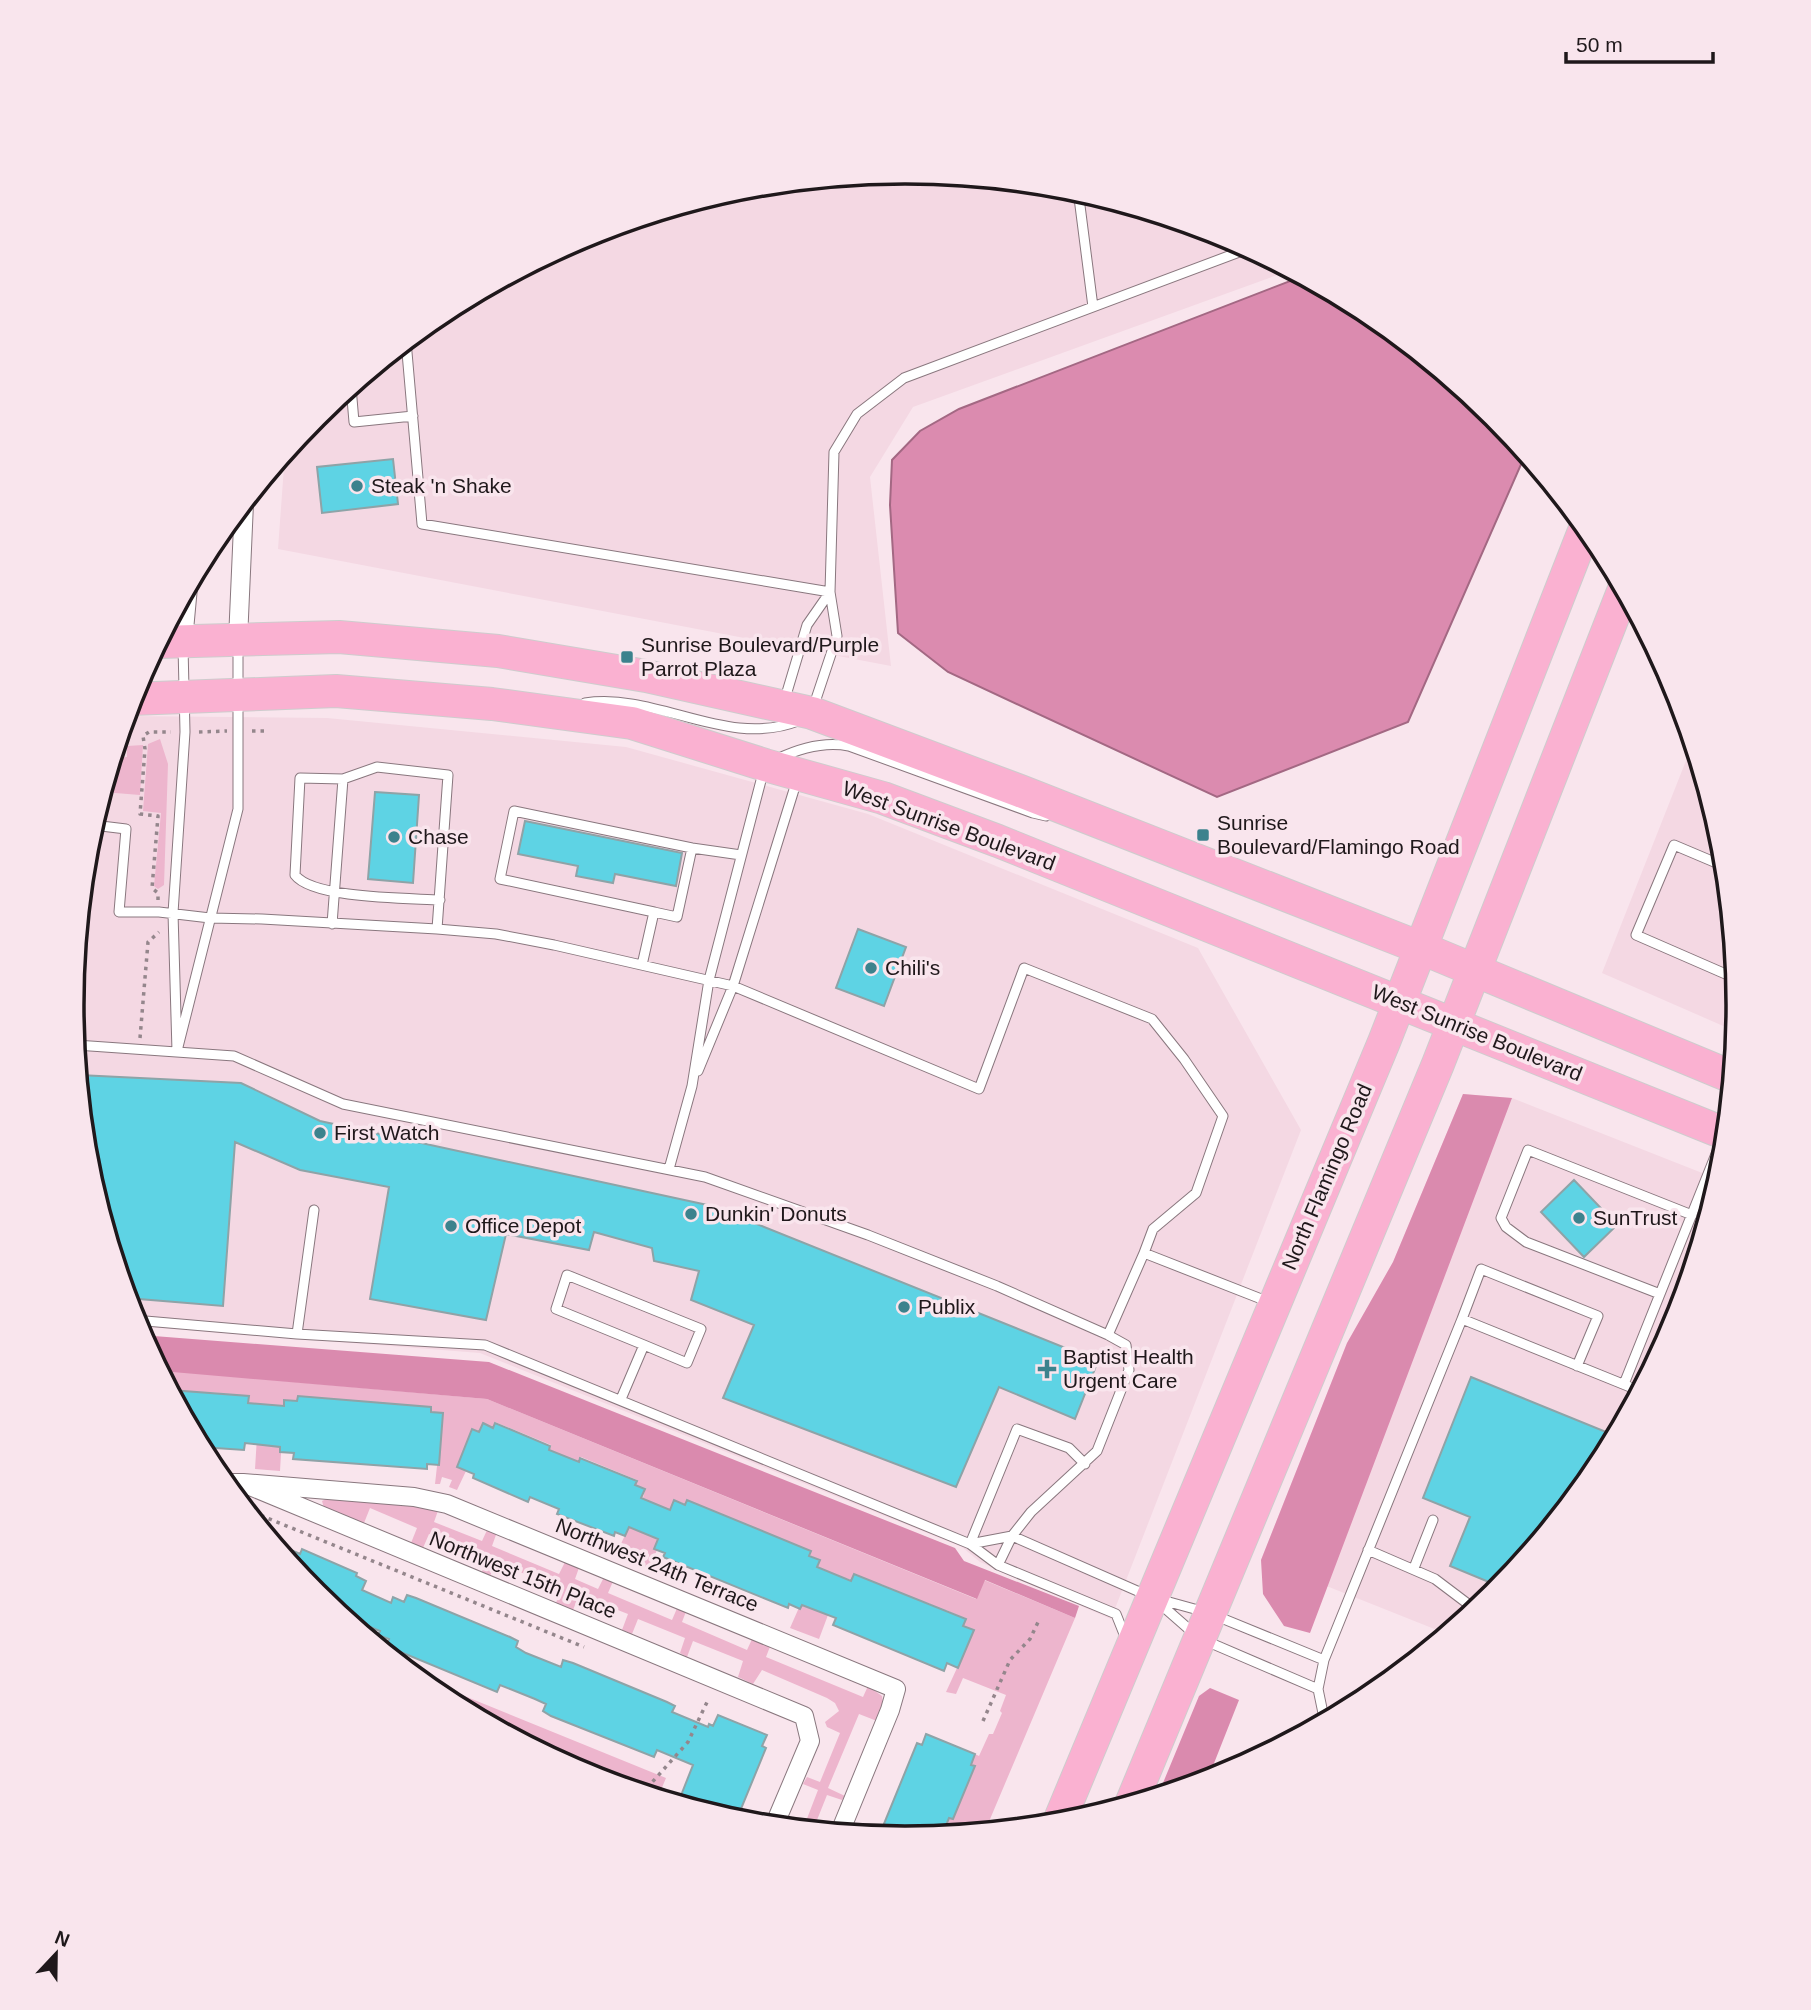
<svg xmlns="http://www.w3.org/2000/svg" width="1811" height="2010" viewBox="0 0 1811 2010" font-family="Arial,sans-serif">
<rect width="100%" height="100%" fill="#f9e5ed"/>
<path fill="#f4d8e3" d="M906,171L1069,187L1225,235L1291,270L913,407L870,477L891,666L278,549L285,453L316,415L443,312L587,235L743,187Z
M126,716L327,718L626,747L868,814L1198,948L1301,1130L1111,1619L980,1562L962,1547L480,1353L136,1326L88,1167L72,1005L88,842Z
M1693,743L1723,843L1739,1005L1737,1032L1602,973Z
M1463,1094L1512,1098L1720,1180L1676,1324L1599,1469L1495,1595L1447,1634L1261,1560L1347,1343L1393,1262Z"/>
<path fill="#edb5cd" d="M160,739L168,764L164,885L158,889L154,886L161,813L143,811L148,744Z
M143,745L140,795L103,792L113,758L127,757V746Z
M160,1370L487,1399L976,1599L984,1580L1075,1618L985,1831L942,1835L949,1818L953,1819L975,1767L971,1765L975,1754L979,1756L989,1734H993L1002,1713L1000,1711L1006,1695L963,1678L956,1694L946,1692L974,1631L963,1626L966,1619L946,1610L944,1614C933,1600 914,1600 898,1599L900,1592L881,1584L879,1587L841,1577L825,1613L828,1615L819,1639L790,1628L820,1560L809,1555L811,1551L674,1500L654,1549L657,1550L649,1569L615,1556L629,1527L636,1529L645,1489L635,1485L637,1480L581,1457L579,1462L549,1450L551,1445L495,1422L493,1428L483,1423L479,1432L472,1429L461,1458L466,1471L457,1490L449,1487L452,1480L442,1477L440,1484H435L443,1413L431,1412V1407L298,1396L297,1401L284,1400L280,1471L255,1469L259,1404L248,1403V1396L227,1394L220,1397V1393L200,1392L199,1399L177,1397V1390H170Z
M326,1499L439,1508L434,1522L482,1541L488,1528L497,1532L492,1546L559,1574L566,1560L580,1565L575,1579L598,1589L605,1575L614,1579L608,1593L672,1620L678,1606L687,1609L682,1622L747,1650L753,1637L771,1644L766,1657L863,1697L868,1686L882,1696L883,1704L877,1721L859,1714L828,1788L845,1796L842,1800L827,1795L813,1830L803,1829L818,1790L803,1784L807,1777L820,1782L840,1733L827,1727L825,1722L839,1711L835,1703L827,1698L762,1670L753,1684L738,1677L743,1661L693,1641L687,1657L680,1653L685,1638L638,1619L632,1634L622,1630L628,1614L579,1595L573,1610L556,1603L561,1589L496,1562L490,1576L482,1572L487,1557L429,1534L423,1548L411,1543L417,1528L370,1508L364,1523H360L324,1508L322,1501Z
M413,1675L666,1778L658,1797L586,1775L442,1698Z"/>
<path fill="#da8aae" d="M1463,1094L1512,1098L1310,1633L1284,1626L1263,1594L1261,1560L1347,1343L1393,1262Z
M141,1335L489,1362L955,1548L964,1561L1079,1606L1075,1618L985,1580L977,1599L487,1399L161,1371Z
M1210,1688L1239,1700L1207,1781L1158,1795L1199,1696Z"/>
<path fill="#db8baf" stroke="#a36883" stroke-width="2" d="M1303,276L1369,312L1495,416L1526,453L1408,722L1217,797L948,672L898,633L890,505L892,460L920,431L959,409Z"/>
<path fill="#5ed3e4" stroke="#8ea3a7" stroke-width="2" d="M393,459L398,504L322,513L317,467Z
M375,792L419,795L413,883L368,879Z
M525,821L682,853L676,886L615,874L613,883L576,876L578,866L518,854Z
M858,929L906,947L884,1006L836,988Z
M79,1075L241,1083L320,1121L712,1206L1098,1361L1075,1419L999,1387L956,1487L723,1398L754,1325L691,1300L699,1271L654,1261L652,1248L594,1232L589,1250L506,1234L486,1320L370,1299L389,1187L300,1170L235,1142L223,1306L127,1298L88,1167Z
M1574,1180L1617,1225L1584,1257L1541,1212Z
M1471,1377L1616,1436L1599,1469L1501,1587L1450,1566L1470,1517L1423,1498Z
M170,1390L249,1396L248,1403L284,1406V1400L297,1401L298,1396L431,1407V1412L443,1413L439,1465L427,1464V1469L293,1459L294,1453L280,1452V1447L245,1443L244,1450L201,1447Z
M483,1423L493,1428L495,1423L550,1446L549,1450L579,1462L580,1458L637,1481L635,1485L645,1489L641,1498L670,1510L674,1500L685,1505L687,1500L811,1551L809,1556L820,1560L817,1567L851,1581L854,1574L966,1619L963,1626L974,1630L958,1668L947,1663L944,1671L833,1625L836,1618L802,1605L800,1609L789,1604L788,1608L663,1557L665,1553L654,1549L658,1539L629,1527L625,1536L615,1532L614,1536L557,1514L559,1509L530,1497L528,1502L473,1478L474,1474L457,1467L472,1429L479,1432Z
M273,1542L300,1554L302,1549L357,1573L356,1576L366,1581L362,1590L391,1603L393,1597L404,1602L407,1595L416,1598L510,1637L518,1641L516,1647L526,1653L561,1667L563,1660L573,1663L667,1702L675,1706L672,1712L708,1727L709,1724L713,1726L718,1715L767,1735L762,1746L766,1748L736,1821L678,1803L693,1765L657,1750L654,1757L551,1716L543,1711L546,1704L535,1699L500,1685L497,1692L386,1646L389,1639L378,1635L380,1631L351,1619L350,1622L316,1594Z
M926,1734L975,1754L971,1765L975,1766L953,1819L949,1818L942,1835L905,1839L879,1836L917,1743L922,1745Z"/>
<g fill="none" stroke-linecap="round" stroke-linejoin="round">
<defs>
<path id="lane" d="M1078,190L1093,307
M406,341L422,524L830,592L834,452L857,414L904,378L1250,248
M351,387L354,422L413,416
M183,646L185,732L173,913L177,1051L238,809V645
M784,702L807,625L830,592
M585,703C657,692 727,749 798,721
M813,708L837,636L830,592
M777,759C800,748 824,741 849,746L1033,813L1046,816
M93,825L126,829L119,912H159L210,918L262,919L437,929L496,934L554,945L733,986L979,1089L1024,968L1152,1019L1184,1059L1223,1116L1196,1193L1153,1229L1144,1253
M692,848L741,855
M1726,867L1674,845L1636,935L1737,979
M332,924L343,779
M437,929L448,775L377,767L343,779L300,778L295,875C313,899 410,898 440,900
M642,965L654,912L677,917L692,848L514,811L500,879L654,912
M76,1045L234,1056L343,1104L705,1177L868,1235L997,1286L1108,1335L1144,1253L1269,1302
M698,1071L733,986L797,780
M669,1169L692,1086L709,980L764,769
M1660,1294L1526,1242L1506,1227L1501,1218L1528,1150L1692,1215
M1462,1319L1481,1269L1598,1316L1577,1366
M134,1320L297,1334L485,1345L970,1544L998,1565L1116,1614L1126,1639
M297,1334L314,1210
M1624,1384L1722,1139
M621,1399L644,1345L556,1309L567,1275L701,1329L687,1363L644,1345
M970,1544L1012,1536L1151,1597L1209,1613L1324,1660
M970,1544L1017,1429L1069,1448L1085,1464
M1368,1550L1435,1579L1476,1610
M998,1565L1012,1536L1031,1512L1097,1451L1129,1370L1126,1345L1108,1335
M1414,1568L1433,1520
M1158,1602L1199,1638L1318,1689
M1329,1720L1324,1718L1318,1689L1324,1660L1462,1319L1640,1391"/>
<path id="street" d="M238,640L244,503
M183,641L188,587
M224,1483H243L804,1716L810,1741L774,1826
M243,1483L414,1497L447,1504L896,1689L890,1710L840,1832"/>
<path id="highway" d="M159,642L339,637L498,651L646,676L812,713L1020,791L1421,948L1732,1077
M131,699L336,691L492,704L632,723L765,765L883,798L998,841L1726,1134
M1131,1804L1438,1064L1624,589
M1058,1824L1384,1042L1586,526"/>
</defs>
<use href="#lane" stroke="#89777e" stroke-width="11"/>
<use href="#street" stroke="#89777e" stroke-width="20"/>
<use href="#highway" stroke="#cecccd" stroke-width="34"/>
<path stroke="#94868c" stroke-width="3.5" stroke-dasharray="3.5 5" stroke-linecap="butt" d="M252,731H267
M199,732L227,731
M158,900V893L152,888L158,816L140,814L145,749L143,736L149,732H171
M140,1038L148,942L159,932
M245,1509L584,1647
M453,1704L524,1733L527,1738L525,1743
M983,1721L1010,1660L1030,1639L1039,1620
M639,1791L647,1788L688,1742L709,1698"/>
<use href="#lane" stroke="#fff" stroke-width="9"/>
<use href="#street" stroke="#fff" stroke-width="18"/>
<use href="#highway" stroke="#fab1d1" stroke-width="32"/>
</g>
<g fill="#3c828d" stroke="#f9e5ed" stroke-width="2.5">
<circle cx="357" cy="486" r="7"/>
<rect x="620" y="650" width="14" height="14" rx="3.5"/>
<rect x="1196" y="828" width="14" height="14" rx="3.5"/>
<circle cx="394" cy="837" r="7"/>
<circle cx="871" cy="968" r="7"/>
<circle cx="320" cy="1133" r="7"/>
<circle cx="691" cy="1214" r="7"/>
<circle cx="1579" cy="1218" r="7"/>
<circle cx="451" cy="1226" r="7"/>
<circle cx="904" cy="1307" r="7"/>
<path d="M1043.5 1358.5h7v7h7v7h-7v7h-7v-7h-7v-7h7z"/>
</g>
<g text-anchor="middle" stroke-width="7" stroke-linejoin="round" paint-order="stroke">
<g font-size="21" fill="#1f181b" stroke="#f9e5ed" text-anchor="start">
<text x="371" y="493">Steak 'n Shake</text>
<text x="641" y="652">Sunrise Boulevard/Purple<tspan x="641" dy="24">Parrot Plaza</tspan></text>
<text x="1217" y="830">Sunrise<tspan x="1217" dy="24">Boulevard/Flamingo Road</tspan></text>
<text x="408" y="844">Chase</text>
<text x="885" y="975">Chili's</text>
<text x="334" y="1140">First Watch</text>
<text x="705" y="1221">Dunkin' Donuts</text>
<text x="1593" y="1225">SunTrust</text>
<text x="465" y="1233">Office Depot</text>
<text x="918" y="1314">Publix</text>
<text x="1063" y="1364">Baptist Health<tspan x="1063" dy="24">Urgent Care</tspan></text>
</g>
<g font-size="21" fill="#1f181b" stroke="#f9e5ed">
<text transform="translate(949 826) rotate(20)" y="7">West Sunrise Boulevard</text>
<text transform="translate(1477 1033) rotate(22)" y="7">West Sunrise Boulevard</text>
<text transform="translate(1327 1177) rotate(-67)" y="7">North Flamingo Road</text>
<text transform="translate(657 1565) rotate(22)" y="7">Northwest 24th Terrace</text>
<text transform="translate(523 1575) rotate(22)" y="7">Northwest 15th Place</text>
</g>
</g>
<path d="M0 0H1811V2010H0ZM84 1005a821 821 0 1 1 1642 0a821 821 0 1 1-1642 0Z" fill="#f9e5ed" fill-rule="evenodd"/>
<path fill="none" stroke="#1f181b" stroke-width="3.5" d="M84 1005a821 821 0 1 1 1642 0a821 821 0 1 1-1642 0Z"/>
<g transform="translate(56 1954) rotate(22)" stroke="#f9e5ed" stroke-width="5" paint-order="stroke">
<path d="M0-5L12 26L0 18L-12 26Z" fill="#1f181b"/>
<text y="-10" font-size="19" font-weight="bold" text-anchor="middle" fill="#1f181b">N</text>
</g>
<path d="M1566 52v10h147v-10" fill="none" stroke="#1f181b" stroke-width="3.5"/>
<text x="1576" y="52" font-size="21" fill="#1f181b" stroke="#f9e5ed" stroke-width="5" paint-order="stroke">50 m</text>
</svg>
